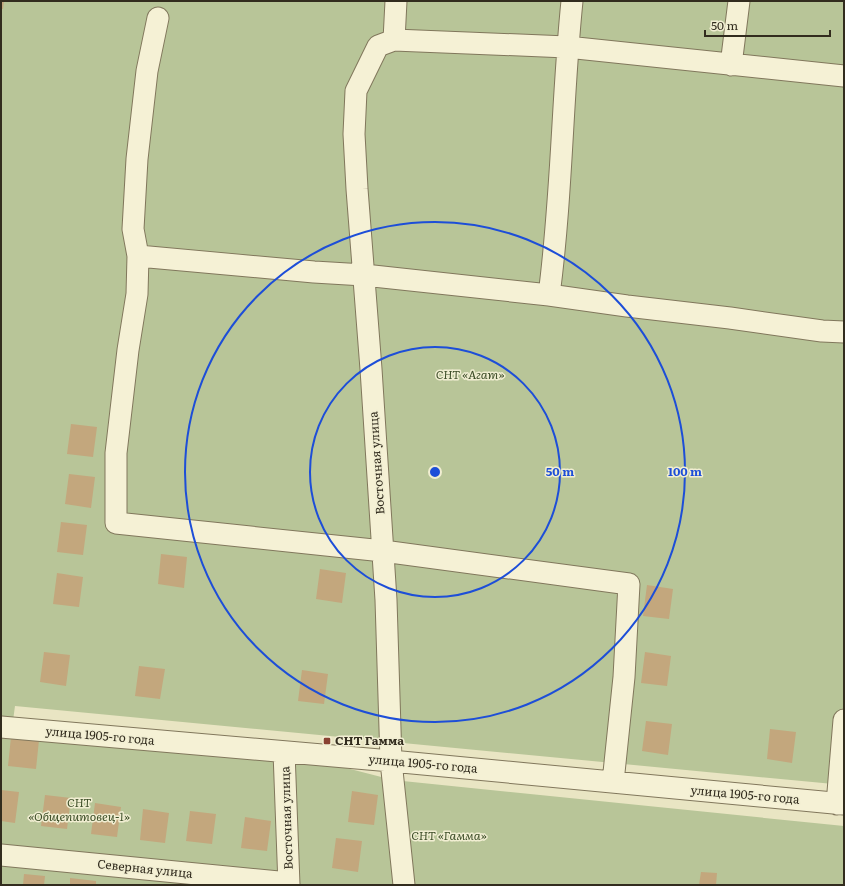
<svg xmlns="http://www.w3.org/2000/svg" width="845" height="886" viewBox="0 0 845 886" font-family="Literata,serif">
<rect width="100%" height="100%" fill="#e9e5c3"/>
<path fill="#b8c598" d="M1,1H844V785L15,706L12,728L284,752L393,780L844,826V885H1Z"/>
<path fill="#c3a77d" d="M1,1H4L3,9H1Z
M71,424L97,427L93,457L67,454Z
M69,474L95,477L91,508L65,504Z
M61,522L87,525L83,555L57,552Z
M161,554L187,557L184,588L158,584Z
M320,569L346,573L342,603L316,599Z
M57,573L83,577L79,607L53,604Z
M647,585L673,589L669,619L643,616Z
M44,652L70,655L66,686L40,682Z
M645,652L671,656L667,686L641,683Z
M139,666L165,669L160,699L135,696Z
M302,670L328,674L324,704L298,701Z
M646,721L672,724L668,755L642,751Z
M770,729L796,732L792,763L767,759Z
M11,737L39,740L36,769L8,766Z
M1,790L19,792L15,823L1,821Z
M352,791L378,795L374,825L348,822Z
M45,795L71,798L67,829L41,826Z
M95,803L121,807L117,837L91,834Z
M143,809L169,813L165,843L140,840Z
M190,811L216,814L212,844L186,841Z
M245,817L271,821L267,851L241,848Z
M336,838L362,841L358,872L332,868Z
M701,872L717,873L716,885H699Z
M24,874L45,876L44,885H23Z
M70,878L96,881V885H70Z"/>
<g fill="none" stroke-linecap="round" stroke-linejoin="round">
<defs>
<path id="minor" d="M158,18L147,71L137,159L133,229L138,256L137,294L128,350L116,453V523L383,551L629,584L624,677L613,782
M394,40L396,1
M731,65L739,1
M138,256L314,272L364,275L549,295L627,306L730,318L822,331L844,332
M549,295C562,197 562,99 572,1
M1,727L391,761L844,804
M284,752L289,885
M837,804L844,720
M1,855L289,883
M404,885L391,761L386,600L371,369L357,189L354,134L356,91L378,46L394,40L567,47L844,76"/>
</defs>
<use href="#minor" stroke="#81775c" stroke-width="23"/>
<use href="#minor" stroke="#f5f1d5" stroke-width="21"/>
</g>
<g fill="none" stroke="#1d4ed8" stroke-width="2">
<circle cx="435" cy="472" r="125"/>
<circle cx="435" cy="472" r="250"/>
</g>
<rect fill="#8a4232" stroke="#f1eed2" stroke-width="1.5" x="323" y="737" width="8" height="8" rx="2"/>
<g text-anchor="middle" stroke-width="3" stroke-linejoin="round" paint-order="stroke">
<g font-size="12" font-style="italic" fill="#3c4d27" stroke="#f1eed2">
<text x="470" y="379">СНТ «Агат»</text>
<text x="79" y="807">СНТ<tspan x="79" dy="14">«Общепитовец-1»</tspan></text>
<text x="449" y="840">СНТ «Гамма»</text>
</g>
<g font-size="12" fill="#322c1e" stroke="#f1eed2">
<text transform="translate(377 463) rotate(-94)" y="4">Восточная улица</text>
<text transform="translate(100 736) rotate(5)" y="4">улица 1905-го года</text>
<text transform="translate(423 764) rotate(5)" y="4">улица 1905-го года</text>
<text transform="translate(745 795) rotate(5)" y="4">улица 1905-го года</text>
<text transform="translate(287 818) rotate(-92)" y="4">Восточная улица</text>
<text transform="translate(145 869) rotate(6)" y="4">Северная улица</text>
</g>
<g font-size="12" font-weight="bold" fill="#322c1e" stroke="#f1eed2" text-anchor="start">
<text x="335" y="745">СНТ Гамма</text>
</g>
</g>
<circle cx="435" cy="472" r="6" fill="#1d4ed8" stroke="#f1eed2" stroke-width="2"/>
<g font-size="12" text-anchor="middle" font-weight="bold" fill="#1d4ed8" stroke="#f1eed2" stroke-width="3" stroke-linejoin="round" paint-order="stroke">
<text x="560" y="476">50 m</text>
<text x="685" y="476">100 m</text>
</g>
<rect width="845" height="886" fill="none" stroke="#322c1e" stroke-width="4"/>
<path d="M705 30v6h125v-6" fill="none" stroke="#322c1e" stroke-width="2"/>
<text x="711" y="30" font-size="12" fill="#322c1e" stroke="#f1eed2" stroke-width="3" paint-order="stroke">50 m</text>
</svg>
